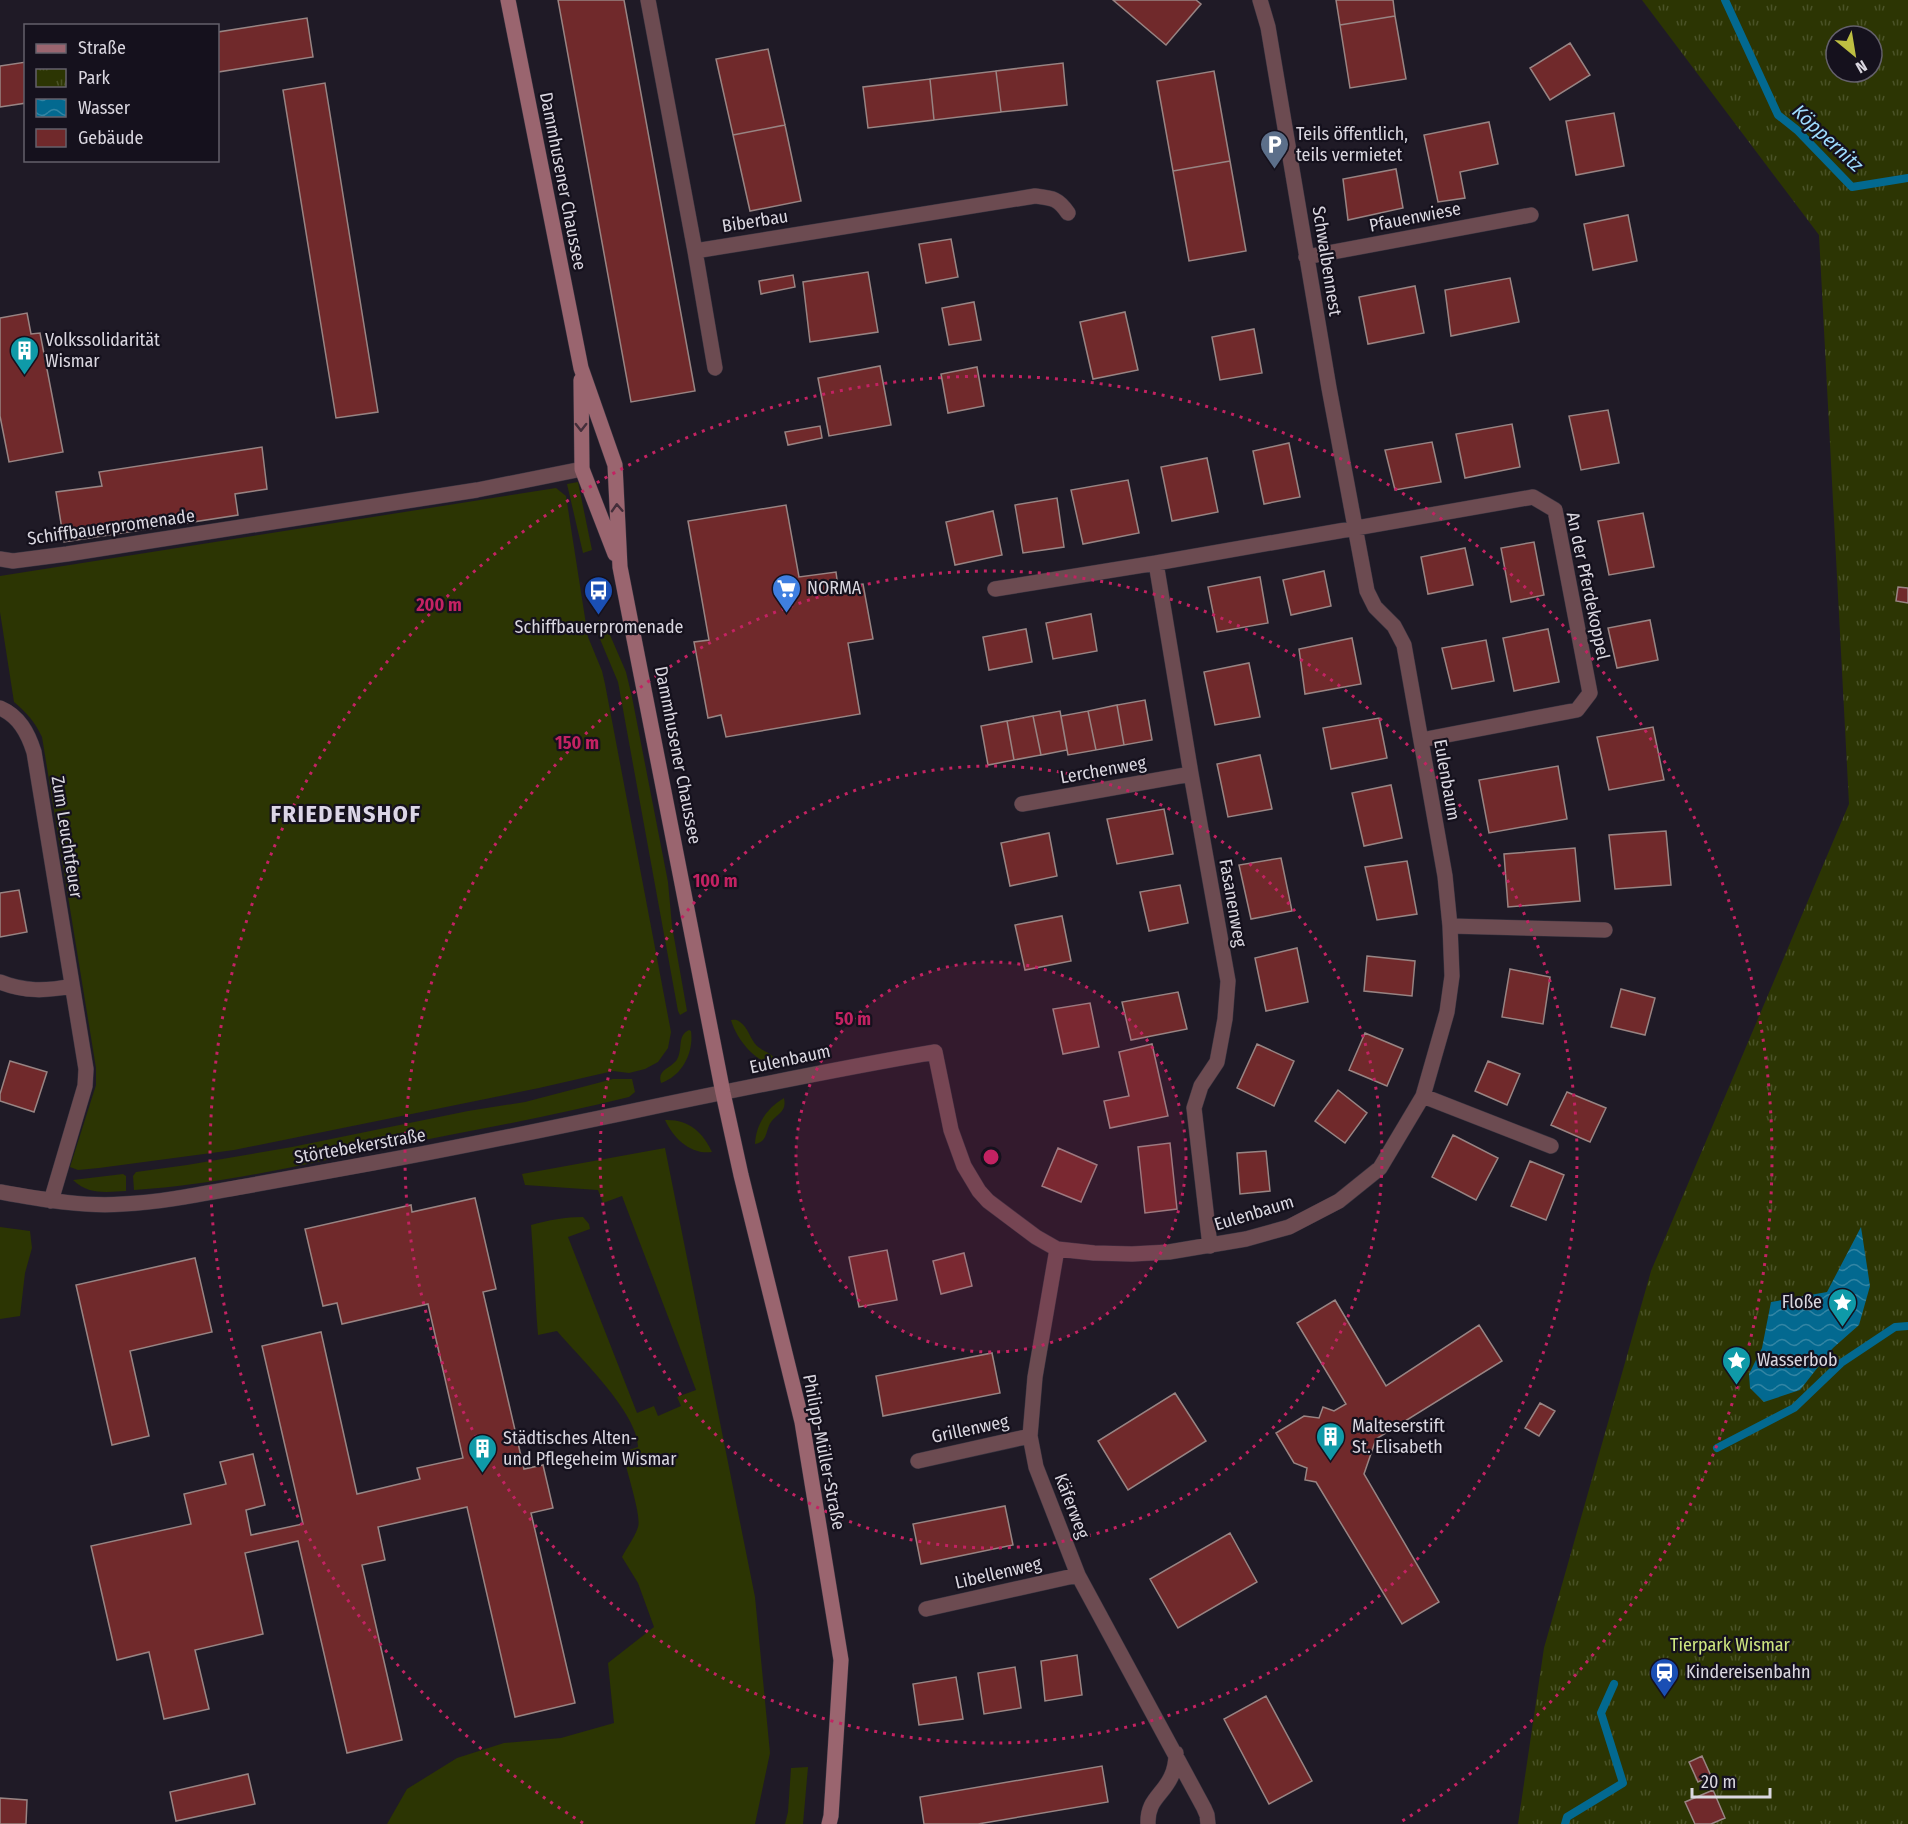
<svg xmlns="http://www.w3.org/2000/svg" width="1908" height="1824" viewBox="0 0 1908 1824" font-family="'Fira Sans Condensed',sans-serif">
<defs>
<pattern id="park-tufts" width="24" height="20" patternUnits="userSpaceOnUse" patternTransform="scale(1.5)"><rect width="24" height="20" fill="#2c3503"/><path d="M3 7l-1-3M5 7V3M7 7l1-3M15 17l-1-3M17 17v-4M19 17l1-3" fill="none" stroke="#4a5227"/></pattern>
<pattern id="water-waves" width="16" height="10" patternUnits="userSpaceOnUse" patternTransform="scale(1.5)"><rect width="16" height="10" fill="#036990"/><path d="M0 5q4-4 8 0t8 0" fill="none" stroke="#3385a4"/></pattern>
</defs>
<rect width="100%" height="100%" fill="#1f1a26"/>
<path fill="#2c3503" d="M578,482L592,550L583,553L567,484Z
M556,488L566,496L588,637L602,671L605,684L671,1032L668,1048L658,1062L645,1069L629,1073L613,1071L539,1088L234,1150L99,1168L78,1170L70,1167L96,1085V1068L42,737C35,722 27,713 14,702L0,612V576Z
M599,620L604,621L626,672L632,697L668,882L672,926L687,1011L680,1015L678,1011L618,682L597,632L596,622Z
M731,1020C735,1020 736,1019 740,1022C748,1027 750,1039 757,1046C765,1053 775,1053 778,1065C756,1064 737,1040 731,1020Z
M689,1030L691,1031C694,1053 682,1076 661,1083C657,1070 669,1069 676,1061C684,1050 676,1036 689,1030Z
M613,1079H632L635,1092L629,1097C549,1117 469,1131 389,1147C305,1164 219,1185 134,1190L133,1176L136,1172L187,1165L292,1147L468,1111L525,1102Z
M784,1098C787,1112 778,1113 771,1122C765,1131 768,1142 755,1144C756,1124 767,1108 784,1098Z
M665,1120C688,1119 703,1132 712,1152C691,1155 674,1139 665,1120Z
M665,1148L755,1597L770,1753L755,1824H387L407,1789L457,1758L504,1743L561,1738L614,1723L608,1663L654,1627L638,1583L622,1557C627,1547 635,1537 638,1527C642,1515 625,1468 623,1452L638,1447C638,1413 579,1357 557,1331L538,1335C535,1298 534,1262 531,1225C549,1220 565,1217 583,1217L589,1224L590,1229L568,1237L637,1413L654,1406L658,1416L681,1406L677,1397L696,1390L622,1196L603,1203L598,1190L525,1185L522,1174Z
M123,1174L126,1176V1191C107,1192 88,1195 73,1180Z
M0,1227L30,1231L32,1248L25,1273L20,1316L0,1319Z
M808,1767L803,1824H785L788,1812L791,1768Z"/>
<path fill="url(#park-tufts)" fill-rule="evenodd" d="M1642,0H1908V1824H1518L1544,1648L1651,1271L1849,804L1819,235ZM1836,36H1872V72H1836Z"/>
<path fill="url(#water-waves)" d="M1861,1227L1870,1286L1859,1325L1833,1348L1800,1390L1764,1402L1750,1388L1749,1374L1762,1348L1771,1302L1827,1292Z"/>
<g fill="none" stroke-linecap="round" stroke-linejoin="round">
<path stroke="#036990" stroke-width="8" d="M1725,0L1778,115L1797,130L1852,187L1908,178
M1717,1448L1794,1408L1841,1363L1895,1327L1908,1326
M1565,1824L1567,1817L1623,1783L1601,1713L1614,1684"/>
</g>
<path fill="#70292b" stroke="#988483" stroke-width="1.5" d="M558,0H624L695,391L631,402Z
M1113,0H1196L1201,4L1166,45Z
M1336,0H1393L1395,16L1340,25Z
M1395,16L1406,79L1350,88L1340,25Z
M307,18L313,57L218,72V32Z
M1570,43L1590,75L1550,100L1530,68Z
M768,49L785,125L733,135L716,59Z
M26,62V103L0,107V66Z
M1063,63L1067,105L1001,112L996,71Z
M996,71L1001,112L934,120L930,79Z
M1214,71L1230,161L1173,171L1157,81Z
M930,79L934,120L868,128L863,87Z
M325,83L378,412L336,418L283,90Z
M1614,113L1624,166L1576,175L1566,121Z
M1489,122L1498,164L1460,172L1465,198L1438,202L1424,135Z
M785,125L801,201L750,211L733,135Z
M1230,161L1246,251L1189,261L1173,171Z
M1396,169L1403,208L1348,220L1343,179Z
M1628,215L1637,261L1593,270L1584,224Z
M951,239L958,277L926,283L919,244Z
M868,272L878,332L810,342L803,282Z
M793,275L795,287L761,294L759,281Z
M1510,278L1519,322L1451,336L1445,290Z
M1415,286L1424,333L1368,344L1359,297Z
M974,302L981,340L949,345L942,308Z
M1125,312L1138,370L1093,379L1080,322Z
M27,313L31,334L40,333L63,452L9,462L0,416V318Z
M1254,329L1262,373L1220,380L1212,337Z
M880,366L891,425L829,436L818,378Z
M977,367L984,406L948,413L941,374Z
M1608,410L1619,463L1581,470L1569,416Z
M1512,424L1520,467L1465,478L1456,434Z
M820,426L822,438L788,445L785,432Z
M1432,442L1441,482L1395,490L1385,450Z
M1289,443L1300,497L1264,504L1253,451Z
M262,447L267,489L235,494L238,515L64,542L56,492L102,486L99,472Z
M1207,458L1218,512L1172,521L1161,467Z
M1128,480L1139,533L1083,544L1071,490Z
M1057,498L1064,547L1023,553L1015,505Z
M786,505L799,577L836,572L838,587L863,584L873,639L848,643L860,714L726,737L721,715L708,718L694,642L709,640L688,521Z
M993,511L1002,555L955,565L946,522Z
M1643,513L1654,567L1609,575L1598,521Z
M1534,542L1544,595L1511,602L1501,548Z
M1465,548L1473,585L1428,594L1421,557Z
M1324,571L1331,606L1291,615L1283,580Z
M1260,577L1268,623L1217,632L1208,587Z
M1898,587L1908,588V603L1896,601Z
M1091,614L1097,651L1053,659L1046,623Z
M1650,620L1658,660L1617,668L1608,628Z
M1026,629L1032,662L989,670L983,637Z
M1548,629L1559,682L1514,691L1503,638Z
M1352,638L1361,684L1305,694L1299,649Z
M1486,640L1494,681L1452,689L1442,648Z
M1249,663L1260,717L1215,725L1204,672Z
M1145,700L1152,740L1124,745L1117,705Z
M1117,705L1124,745L1096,750L1088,711Z
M1060,711L1067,750L1041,755L1033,716Z
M1088,711L1096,750L1068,755L1061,716Z
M1033,716L1041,755L1014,760L1007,721Z
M1379,718L1387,758L1331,769L1323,728Z
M1007,721L1014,760L988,765L981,726Z
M1653,727L1664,780L1609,790L1597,737Z
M1260,755L1272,809L1228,817L1217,764Z
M1558,766L1567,819L1489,833L1479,780Z
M1391,785L1402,838L1364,846L1352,793Z
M1164,809L1173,854L1117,864L1107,819Z
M1666,831L1671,885L1615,889L1609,835Z
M1049,833L1057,876L1010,886L1001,843Z
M1575,848L1580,901L1508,907L1504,854Z
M1281,858L1292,911L1251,919L1239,865Z
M1407,861L1417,914L1377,920L1365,867Z
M1180,885L1188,923L1149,931L1140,892Z
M19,890L27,932L0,937V893Z
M1062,916L1071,961L1025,970L1015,925Z
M1297,948L1308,1002L1266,1011L1255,958Z
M1367,956L1415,961L1412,996L1364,991Z
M1510,969L1550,977L1543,1024L1502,1017Z
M1621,989L1655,998L1645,1035L1611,1027Z
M1178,992L1187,1029L1131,1040L1122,1002Z
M1090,1003L1099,1047L1063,1054L1053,1009Z
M1365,1033L1403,1049L1387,1086L1349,1070Z
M1152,1044L1168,1116L1110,1128L1104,1101L1129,1096L1119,1052Z
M1257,1044L1294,1061L1274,1106L1237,1088Z
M10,1061L47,1072L34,1112L0,1101V1094Z
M1488,1061L1520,1074L1507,1105L1475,1091Z
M1338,1090L1367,1113L1345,1143L1315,1121Z
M1567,1092L1606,1108L1590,1142L1551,1125Z
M1453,1135L1498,1158L1476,1200L1432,1177Z
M1170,1143L1177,1209L1145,1213L1138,1147Z
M1058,1148L1097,1165L1081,1202L1042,1186Z
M1266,1151L1270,1191L1240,1194L1237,1153Z
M1530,1161L1564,1175L1546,1220L1511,1206Z
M475,1198L496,1289L483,1292L524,1469L543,1465L553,1508L531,1513L575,1703L515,1717L467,1507L378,1527L385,1560L362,1565L402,1740L347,1753L298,1541L245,1553L263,1634L195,1650L209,1709L164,1719L149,1652L117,1660L91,1546L191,1524L184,1494L226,1484L220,1462L253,1454L265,1505L246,1510L251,1535L303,1524L262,1346L321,1332L357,1494L420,1479L417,1468L463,1458L428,1304L342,1324L337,1303L323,1306L305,1229L411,1205L412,1212Z
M887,1250L897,1300L859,1307L849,1257Z
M964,1253L972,1286L941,1294L933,1261Z
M195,1258L212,1332L130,1351L149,1436L112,1445L76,1285Z
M1335,1300L1386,1386L1479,1325L1502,1361L1376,1439L1364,1474L1439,1602L1402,1624L1316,1482L1305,1480L1307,1468L1294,1463L1276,1433L1304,1416L1319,1418L1323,1407L1334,1411L1346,1404L1297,1323Z
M992,1353L1000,1393L883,1416L876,1376Z
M1175,1393L1206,1441L1128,1490L1098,1441Z
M1540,1403L1555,1411L1539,1436L1525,1428Z
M1005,1506L1013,1545L921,1564L913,1524Z
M1230,1533L1257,1582L1178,1628L1150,1579Z
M1077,1655L1082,1695L1045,1701L1041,1661Z
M1015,1667L1021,1708L984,1714L978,1673Z
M956,1677L963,1719L919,1725L913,1684Z
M1266,1696L1312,1781L1269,1804L1224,1719Z
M1702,1756L1711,1776L1698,1782L1689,1762Z
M1102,1766L1108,1802L978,1824H924L920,1797Z
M248,1774L255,1804L176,1821L170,1792Z
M1713,1790L1725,1818L1711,1824H1695L1685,1802Z
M0,1798L27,1800L26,1824H0Z"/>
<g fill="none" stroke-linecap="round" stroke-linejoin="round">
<defs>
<path id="street" d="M648,0L695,251L1035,196C1052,198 1058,198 1068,213
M695,251L715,368
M1306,257L1531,215
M0,559L13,561L67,554L477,490L582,469
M995,589L1156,563
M0,708C19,716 28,733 34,752L86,1069L85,1086L51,1201
M1022,804L1191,774
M1450,926L1605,930
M0,982C24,992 47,991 72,986
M1423,1096L1551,1146
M0,1192C41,1199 82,1207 123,1204C163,1202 202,1194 241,1187C285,1179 329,1171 373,1163C561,1129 746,1084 935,1052L951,1130L964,1166L979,1191L988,1201L1036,1237L1057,1249L1094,1253L1132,1254L1169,1252L1246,1239L1289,1227L1339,1201L1380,1168L1423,1096L1447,1012L1452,976L1450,926L1445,876L1404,645L1394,626L1375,607L1367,591L1329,388L1268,27L1260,0
M1210,1246L1194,1108L1201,1086L1217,1062L1225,1019L1228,981L1191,774L1156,563L1533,497L1555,510L1590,693L1577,710L1421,740
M1057,1249L1035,1377L1030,1436L1036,1467L1078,1575L1204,1808L1207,1815L1208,1824
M918,1461L1030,1436
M926,1609L1078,1575
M1148,1824C1147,1800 1162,1796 1171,1777C1175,1769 1176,1762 1176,1753"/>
<path id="secondary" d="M508,0L581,368L615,465L620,567L723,1093L741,1175L802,1422L841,1660L831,1816L829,1824
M581,380L582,469L615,554"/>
</defs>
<use href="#street" stroke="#393440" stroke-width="16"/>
<use href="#secondary" stroke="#393440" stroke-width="16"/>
<use href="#street" stroke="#6c4b51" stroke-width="15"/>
<use href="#secondary" stroke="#9a656f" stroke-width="15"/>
</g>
<defs><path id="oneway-chevron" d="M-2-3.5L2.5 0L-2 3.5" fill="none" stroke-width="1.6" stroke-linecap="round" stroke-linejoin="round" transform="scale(1.5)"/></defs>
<g stroke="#442e3a">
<use href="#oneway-chevron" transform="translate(581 427) rotate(90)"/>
<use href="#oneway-chevron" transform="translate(617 508) rotate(-93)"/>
</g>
<circle cx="991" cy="1157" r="195" fill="#c32262" fill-opacity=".12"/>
<g fill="none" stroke="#c32262" stroke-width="3" stroke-dasharray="3 6">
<circle cx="991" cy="1157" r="195"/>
<circle cx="991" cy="1157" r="391"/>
<circle cx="991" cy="1157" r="586"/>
<path d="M583 1823A781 781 0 1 1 1399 1823"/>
</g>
<defs>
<symbol id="parking-pin" viewBox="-11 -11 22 30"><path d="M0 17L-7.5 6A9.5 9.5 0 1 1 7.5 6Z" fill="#5c6f8a" stroke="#15111d"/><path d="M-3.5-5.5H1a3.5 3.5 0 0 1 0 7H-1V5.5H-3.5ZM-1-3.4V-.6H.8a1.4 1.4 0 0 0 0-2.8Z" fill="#fff"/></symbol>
<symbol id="building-pin" viewBox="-11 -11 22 30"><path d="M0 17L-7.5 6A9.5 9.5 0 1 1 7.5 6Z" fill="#0f9aa8" stroke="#15111d"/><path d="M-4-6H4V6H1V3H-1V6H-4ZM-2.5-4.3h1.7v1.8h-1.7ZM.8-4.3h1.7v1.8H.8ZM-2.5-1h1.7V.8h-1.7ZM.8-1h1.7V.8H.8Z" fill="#fff"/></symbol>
<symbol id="supermarket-pin" viewBox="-11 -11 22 30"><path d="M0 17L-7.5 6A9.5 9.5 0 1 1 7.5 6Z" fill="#3f7fe0" stroke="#15111d"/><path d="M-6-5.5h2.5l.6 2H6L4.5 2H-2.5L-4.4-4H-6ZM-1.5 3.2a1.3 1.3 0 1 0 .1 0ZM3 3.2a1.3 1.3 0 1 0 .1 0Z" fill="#fff"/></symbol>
<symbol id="bus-pin" viewBox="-11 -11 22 30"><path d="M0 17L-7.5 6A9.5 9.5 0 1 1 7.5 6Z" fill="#1a4fb4" stroke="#15111d"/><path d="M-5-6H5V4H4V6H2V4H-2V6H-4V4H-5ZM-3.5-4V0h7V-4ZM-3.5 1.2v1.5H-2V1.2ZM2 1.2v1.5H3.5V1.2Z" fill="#fff"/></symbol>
<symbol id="sight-pin" viewBox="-11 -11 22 30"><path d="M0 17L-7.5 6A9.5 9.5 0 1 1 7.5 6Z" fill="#0f9aa8" stroke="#15111d"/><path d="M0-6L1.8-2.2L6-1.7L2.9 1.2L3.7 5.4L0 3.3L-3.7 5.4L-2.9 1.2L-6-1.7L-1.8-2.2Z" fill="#fff"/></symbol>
<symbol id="station-pin" viewBox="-11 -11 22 30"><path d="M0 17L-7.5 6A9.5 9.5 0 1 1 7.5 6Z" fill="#1a4fb4" stroke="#15111d"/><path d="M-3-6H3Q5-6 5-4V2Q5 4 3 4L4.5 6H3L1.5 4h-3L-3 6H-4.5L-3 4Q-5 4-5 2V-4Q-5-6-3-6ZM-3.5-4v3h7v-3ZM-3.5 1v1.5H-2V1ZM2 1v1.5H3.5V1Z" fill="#fff"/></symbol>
</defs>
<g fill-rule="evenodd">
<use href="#parking-pin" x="1258" y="128" width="33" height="45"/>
<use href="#building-pin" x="8" y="334" width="33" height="45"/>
<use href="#supermarket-pin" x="770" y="572" width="33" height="45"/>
<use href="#bus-pin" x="582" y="574" width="33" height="45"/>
<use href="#sight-pin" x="1826" y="1286" width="33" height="45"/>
<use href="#sight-pin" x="1720" y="1344" width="33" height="45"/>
<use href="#building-pin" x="1314" y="1420" width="33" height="45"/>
<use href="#building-pin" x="466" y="1432" width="33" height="45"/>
<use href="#station-pin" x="1648" y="1656" width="33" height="45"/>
</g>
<g text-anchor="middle" stroke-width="4.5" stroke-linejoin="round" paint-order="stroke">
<g font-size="18" fill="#dad7e0" stroke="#15111d" text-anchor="start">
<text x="1296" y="140">Teils öffentlich,<tspan x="1296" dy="21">teils vermietet</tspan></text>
<text x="45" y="346">Volkssolidarität<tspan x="45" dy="21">Wismar</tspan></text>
<text x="807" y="594">NORMA</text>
<text x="599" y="633" text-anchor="middle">Schiffbauerpromenade</text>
<text x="1822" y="1308" text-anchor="end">Floße</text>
<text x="1757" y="1366">Wasserbob</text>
<text x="1352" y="1432">Malteserstift<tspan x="1352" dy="21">St. Elisabeth</tspan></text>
<text x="503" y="1444">Städtisches Alten-<tspan x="503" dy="21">und Pflegeheim Wismar</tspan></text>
<text x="1686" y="1678">Kindereisenbahn</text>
</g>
<g font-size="18" fill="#dad7e0" stroke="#15111d">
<text transform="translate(563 181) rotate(79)" y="6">Dammhusener Chaussee</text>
<text transform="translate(1415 217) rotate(-11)" y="6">Pfauenwiese</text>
<text transform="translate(755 221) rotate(-9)" y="6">Biberbau</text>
<text transform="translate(1327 261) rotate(81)" y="6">Schwalbennest</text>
<text transform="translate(111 527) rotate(-8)" y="6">Schiffbauerpromenade</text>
<text transform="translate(1588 586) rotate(78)" y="6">An der Pferdekoppel</text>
<text transform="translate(678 755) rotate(79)" y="6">Dammhusener Chaussee</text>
<text transform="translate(1103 770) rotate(-10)" y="6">Lerchenweg</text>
<text transform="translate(1447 780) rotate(80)" y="6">Eulenbaum</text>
<text transform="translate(67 837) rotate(81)" y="6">Zum Leuchtfeuer</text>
<text transform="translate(1233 903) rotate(80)" y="6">Fasanenweg</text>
<text transform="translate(790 1059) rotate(-12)" y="6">Eulenbaum</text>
<text transform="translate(360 1146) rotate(-10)" y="6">Störtebekerstraße</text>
<text transform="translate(1254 1213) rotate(-17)" y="6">Eulenbaum</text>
<text transform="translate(970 1429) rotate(-12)" y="6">Grillenweg</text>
<text transform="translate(824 1452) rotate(79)" y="6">Philipp-Müller-Straße</text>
<text transform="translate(1072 1506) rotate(69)" y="6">Käferweg</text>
<text transform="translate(998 1573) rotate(-13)" y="6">Libellenweg</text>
</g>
<g font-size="18" fill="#cfe781" stroke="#15111d">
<text x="1730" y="1651">Tierpark Wismar</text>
</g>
<g font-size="20" font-style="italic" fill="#9edbfd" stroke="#15111d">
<text transform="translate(1828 138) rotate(43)" y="7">Köppernitz</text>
</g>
<g font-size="24" font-weight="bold" letter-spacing="1.5" fill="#dcd6e7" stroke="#15111d">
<text x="346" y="822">FRIEDENSHOF</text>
</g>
</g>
<circle cx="991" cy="1157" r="9" fill="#c32262" stroke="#15111d" stroke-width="3"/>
<g font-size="18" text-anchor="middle" font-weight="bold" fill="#c32262" stroke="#15111d" stroke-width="4.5" stroke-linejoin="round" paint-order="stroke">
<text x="439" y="611">200 m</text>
<text x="577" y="749">150 m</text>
<text x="715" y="887">100 m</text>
<text x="853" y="1025">50 m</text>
</g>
<rect x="24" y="24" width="195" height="138" fill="#15111d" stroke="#64606b" stroke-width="1.5"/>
<rect x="36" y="44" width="30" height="9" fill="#9a656f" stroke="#64606b" stroke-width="1.5"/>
<text x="78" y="54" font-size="18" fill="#dad7e0">Straße</text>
<rect x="36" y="69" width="30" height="18" fill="url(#park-tufts)" stroke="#64606b" stroke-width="1.5"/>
<text x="78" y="84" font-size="18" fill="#dad7e0">Park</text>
<rect x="36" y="99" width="30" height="18" fill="url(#water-waves)" stroke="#64606b" stroke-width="1.5"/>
<text x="78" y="114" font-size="18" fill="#dad7e0">Wasser</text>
<rect x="36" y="129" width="30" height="18" fill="#70292b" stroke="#64606b" stroke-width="1.5"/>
<text x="78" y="144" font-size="18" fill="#dad7e0">Gebäude</text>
<g transform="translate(1854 54) rotate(150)"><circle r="28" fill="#15111d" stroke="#64606b" stroke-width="1.5"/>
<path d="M0-4.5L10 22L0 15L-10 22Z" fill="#bebf42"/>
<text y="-9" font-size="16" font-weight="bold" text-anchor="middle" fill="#dad7e0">N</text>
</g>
<path d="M1692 1788v9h78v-9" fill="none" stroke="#dad7e0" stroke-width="3"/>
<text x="1701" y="1788" font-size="18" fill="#dad7e0" stroke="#15111d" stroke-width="4.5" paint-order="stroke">20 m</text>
</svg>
